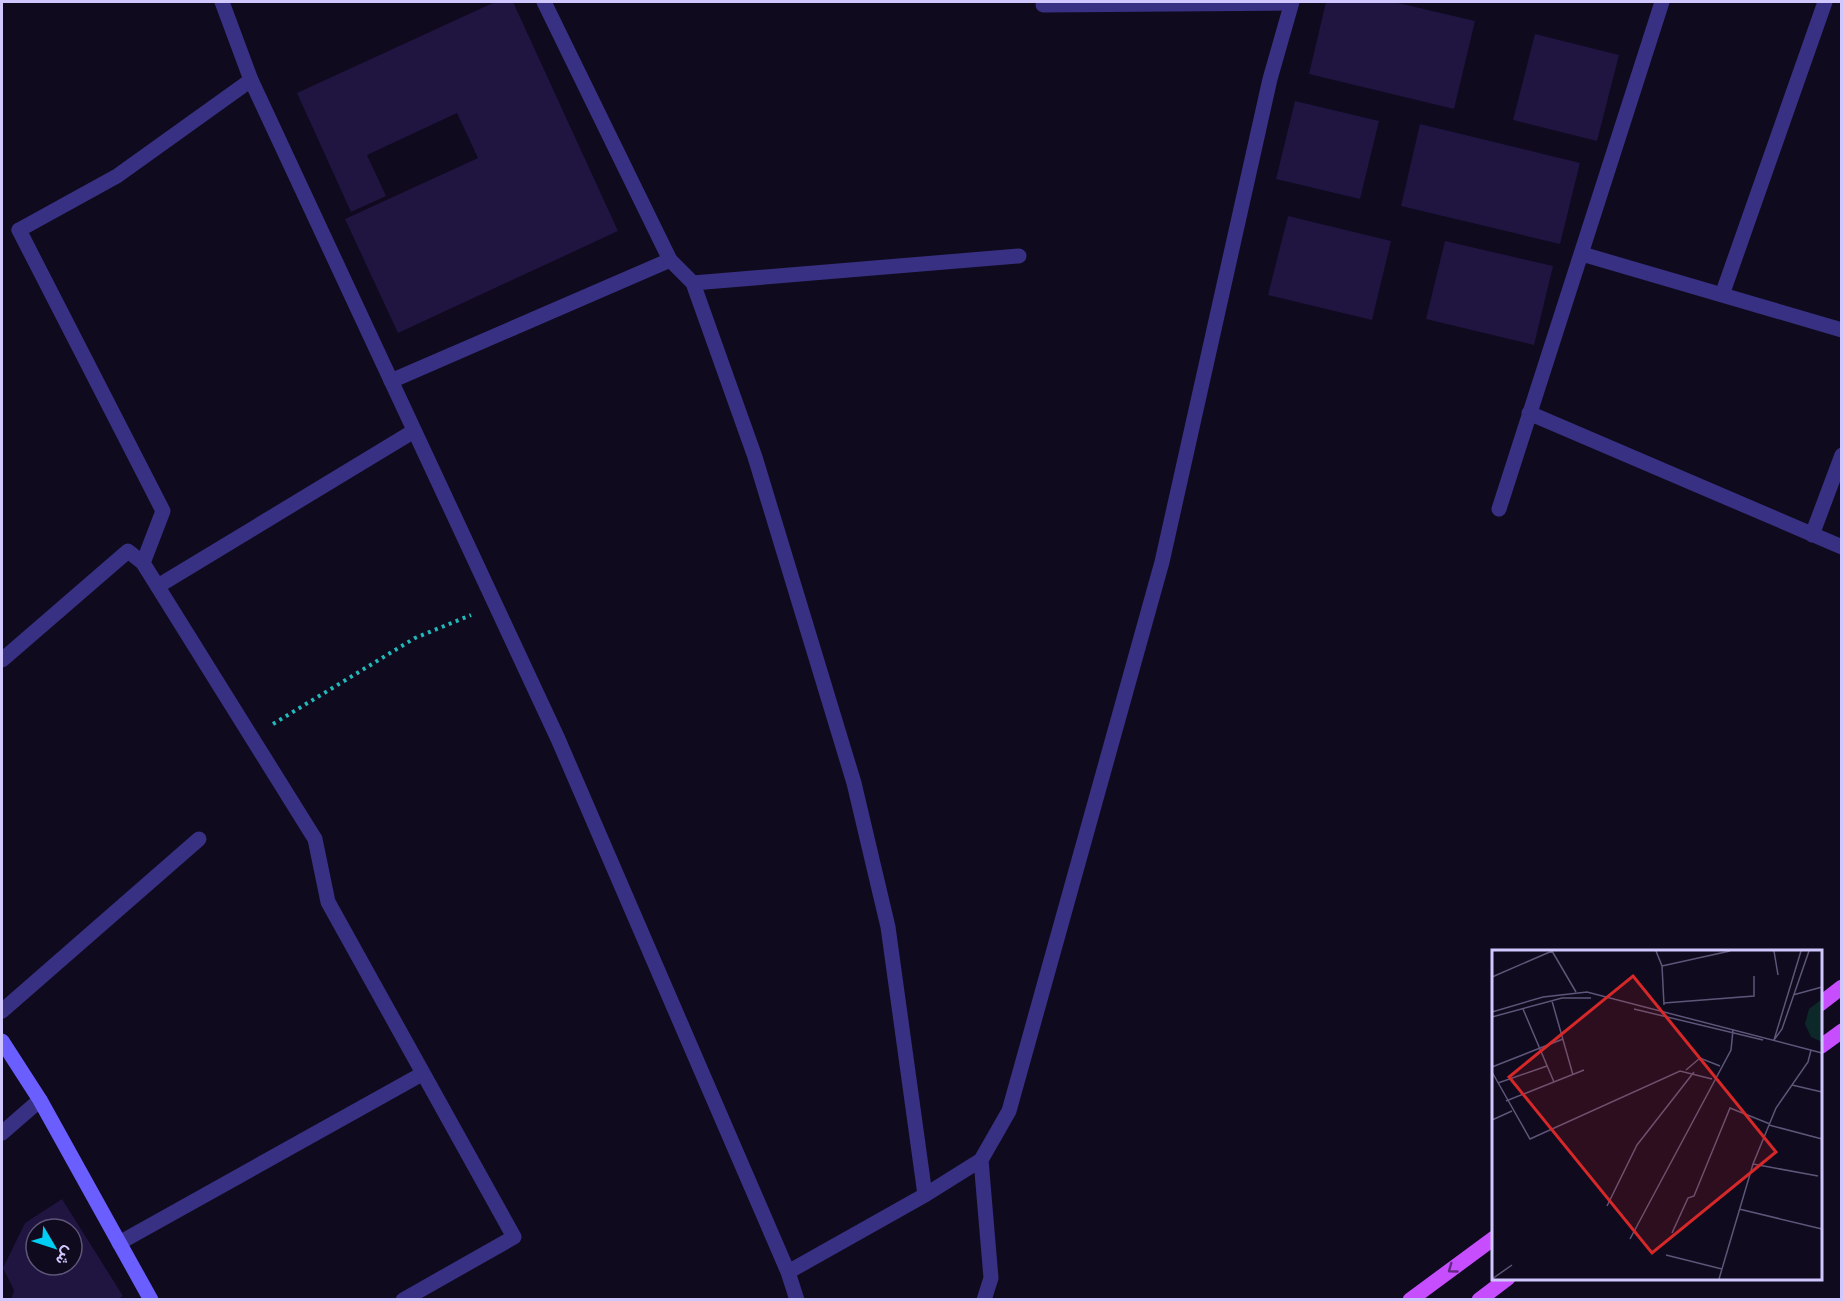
<svg xmlns="http://www.w3.org/2000/svg" width="1843" height="1301" viewBox="0 0 1843 1301" font-family="'PT Sans Narrow',Vazirmatn,sans-serif">
<rect width="100%" height="100%" fill="#0f0a1e"/>
<path fill="#201441" fill-rule="evenodd" d="M495,2H513L618,231L398,333L345,219L478,158L457,113L367,155L386,196L351,212L297,93Z
M1326,2H1394L1475,21L1454,109L1309,74Z
M1535,34L1619,55L1597,141L1513,120Z
M1295,101L1379,121L1360,199L1276,179Z
M1420,124L1580,163L1560,244L1401,206Z
M1288,216L1391,241L1372,320L1268,295Z
M1445,241L1553,266L1534,345L1426,319Z
M62,1199L123,1296L117,1300H11L14,1290L3,1268L25,1223ZM36,1229H72V1265H36Z"/>
<g fill="none" stroke-linecap="round" stroke-linejoin="round">
<path stroke="#21b9b9" stroke-width="4" stroke-dasharray="3 4.5" stroke-linecap="butt" d="M273,724L415,638L471,615"/>
<path stroke="#383082" stroke-width="15" d="M1043,5L1291,3
M19,230L117,176L251,80
M693,283L1019,256
M391,381L670,260
M158,586L414,431
M2,660L128,551L143,563
M2,1011L199,839
M119,1243L422,1074"/>
<path stroke="#383082" stroke-width="15" d="M222,2L251,80L558,739L788,1272L797,1300
M544,2L670,260L693,283L755,457L854,783L888,927L925,1195
M19,230L163,511L143,563L315,839L328,902L514,1237L403,1300
M1582,254L1842,330
M1722,295L1825,2
M1529,413L1842,547
M1499,509L1662,2
M1812,535L1842,455
M2,1133L40,1100
M981,1160L991,1278L984,1300
M788,1272L925,1195L981,1160L1009,1111L1162,562L1270,79L1292,2"/>
<path stroke="#6b5eff" stroke-width="15" d="M2,1041L40,1100L151,1300"/>
<path stroke="#c74eff" stroke-width="15" d="M1820,1004L1842,987
M1820,1047L1842,1031
M1410,1300L1494,1238
M1479,1300L1508,1278"/>
</g>
<defs><path id="oneway-chevron" d="M-2-3.5L2.5 0L-2 3.5" fill="none" stroke-width="1.6" stroke-linecap="round" stroke-linejoin="round" transform="scale(1.5)"/></defs>
<use stroke="#622983" href="#oneway-chevron" transform="translate(1452 1269) rotate(144)"/>
<g transform="translate(1492 950)">
<rect width="330" height="330" fill="#0f0a1e"/>
<path d="M330,49V92L319,87L313,74L317,59Z" fill="#0c2829"/>
<path fill="none" stroke="#5d5678" stroke-width="1.5" d="M60,1L84,42M164,1L170,16L172,55M282,1L286,25M170,16L238,1M0,27L60,1M301,45L330,37M60,51L81,125M172,53L262,46V26M31,59L62,132M142,59L271,90M0,62L51,47L95,42L330,103M0,67L70,48H99M282,90L290,79L317,1M282,90L309,1M0,117L71,89M194,120L208,108L228,116M0,122L38,189L188,121L220,129M6,133L55,116M300,135L330,142M14,151L92,120M0,170L20,161M277,175L330,189M261,214L326,226M115,256L145,195L202,122M247,259L330,279M180,283L196,248L202,246L238,158L278,174M138,289L239,100L241,80M174,305L230,319M0,329L20,315M227,329L261,214L284,158L316,112L319,100"/>
<path fill="#d62828" fill-opacity="0.15" stroke="#d62828" stroke-width="3" d="M141,26L284,202L160,303L17,127Z"/>
<rect width="330" height="330" fill="none" stroke="#d1c7ff" stroke-width="3"/>
</g>
<rect width="1843" height="1301" fill="none" stroke="#d1c7ff" stroke-width="6"/>
<g transform="translate(54 1247) rotate(129)"><circle r="28" fill="#0f0a1e" stroke="#5d5678" stroke-width="1.5"/>
<path d="M0-4.5L10 22L0 15L-10 22Z" fill="#00cdf2"/>
<text y="-9" font-size="16" font-weight="bold" text-anchor="middle" fill="#d1c7ff">ش</text>
</g>
</svg>
